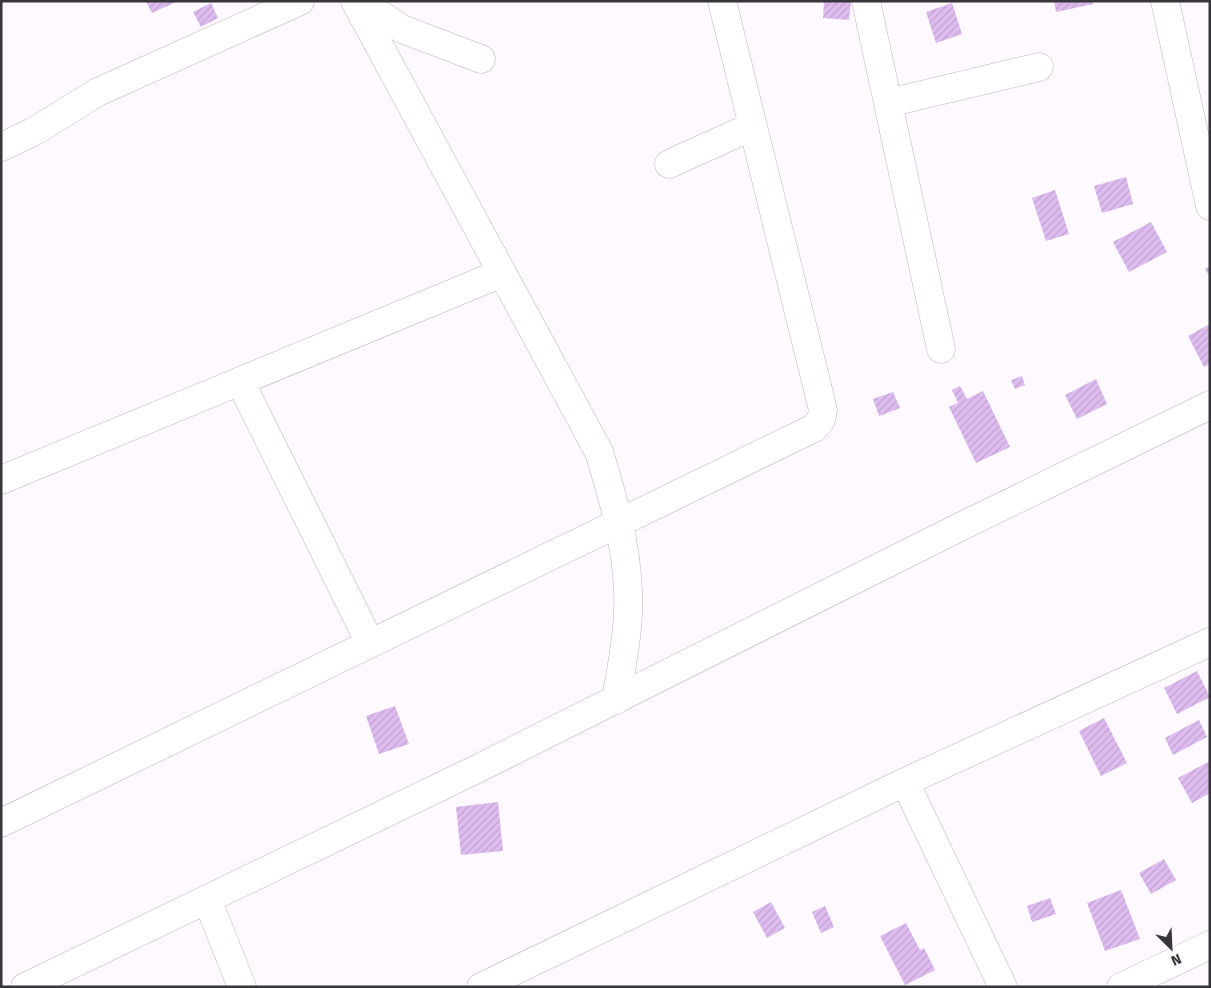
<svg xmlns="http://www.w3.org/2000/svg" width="1211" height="988" viewBox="0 0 1211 988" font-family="'Fira Sans',sans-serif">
<defs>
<pattern id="building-hatch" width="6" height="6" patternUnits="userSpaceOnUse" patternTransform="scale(1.25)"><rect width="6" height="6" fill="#debcef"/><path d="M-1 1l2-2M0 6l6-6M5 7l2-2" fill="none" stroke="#bfa2ce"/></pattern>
</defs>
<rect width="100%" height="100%" fill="#fdf9ff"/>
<path fill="url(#building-hatch)" d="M146,1H178L152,13Z
M824,1H851L849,20L823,18Z
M1054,1H1092L1093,4L1056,12Z
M211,3L218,18L201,27L193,12Z
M952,3L962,34L936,43L926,12Z
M1126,177L1133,204L1102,213L1094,186Z
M1055,190L1069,234L1046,241L1032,198Z
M1151,222L1167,252L1129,272L1113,242Z
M1210,266V277L1205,269Z
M1210,324V364L1204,367L1188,336Z
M1022,376L1025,385L1015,389L1011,380Z
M1096,379L1107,404L1077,419L1065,395Z
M960,386L967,399L983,391L1010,447L976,463L949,407L958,403L952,390Z
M893,392L900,408L879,416L873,399Z
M1197,671L1210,697L1177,714L1164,688Z
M395,706L409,744L379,754L366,716Z
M1104,718L1127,763L1101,776L1079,731Z
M1199,720L1207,737L1173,755L1165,738Z
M1210,761V793L1192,803L1178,778Z
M498,802L503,851L461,855L456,807Z
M1164,859L1176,880L1151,894L1139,873Z
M1121,890L1140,939L1105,951L1087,903Z
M1050,898L1056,914L1032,922L1027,906Z
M771,902L785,928L767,938L753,912Z
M825,906L834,927L821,933L812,912Z
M906,923L920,950L924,948L935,970L905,985L880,936Z"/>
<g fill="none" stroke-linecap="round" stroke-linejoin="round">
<defs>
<path id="minor" d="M355,1L599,452C613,498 626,542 628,590C630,626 622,664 616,700
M360,1L402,29L481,59
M866,1L941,349
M1165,1L1210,206
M888,103L1039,67
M1,147L33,132L98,92L300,1
M669,164L753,126
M240,381L370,643
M1,480L502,273
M905,782L1003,987
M1,823L814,428L821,420L823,410L722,1
M207,899L242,987
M25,987L473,771L958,528L1210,405
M481,987L905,782L1210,642
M1121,987L1210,945"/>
</defs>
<use href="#minor" stroke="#bcb3c0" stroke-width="29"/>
<use href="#minor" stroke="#fff" stroke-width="28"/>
</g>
<rect width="1211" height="988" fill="none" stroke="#39363b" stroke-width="5"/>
<g transform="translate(1171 948) rotate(156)" stroke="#fdf9ff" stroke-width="4" paint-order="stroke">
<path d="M0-4L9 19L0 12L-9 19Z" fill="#39363b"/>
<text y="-8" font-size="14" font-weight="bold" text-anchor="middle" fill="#39363b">N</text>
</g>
</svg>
